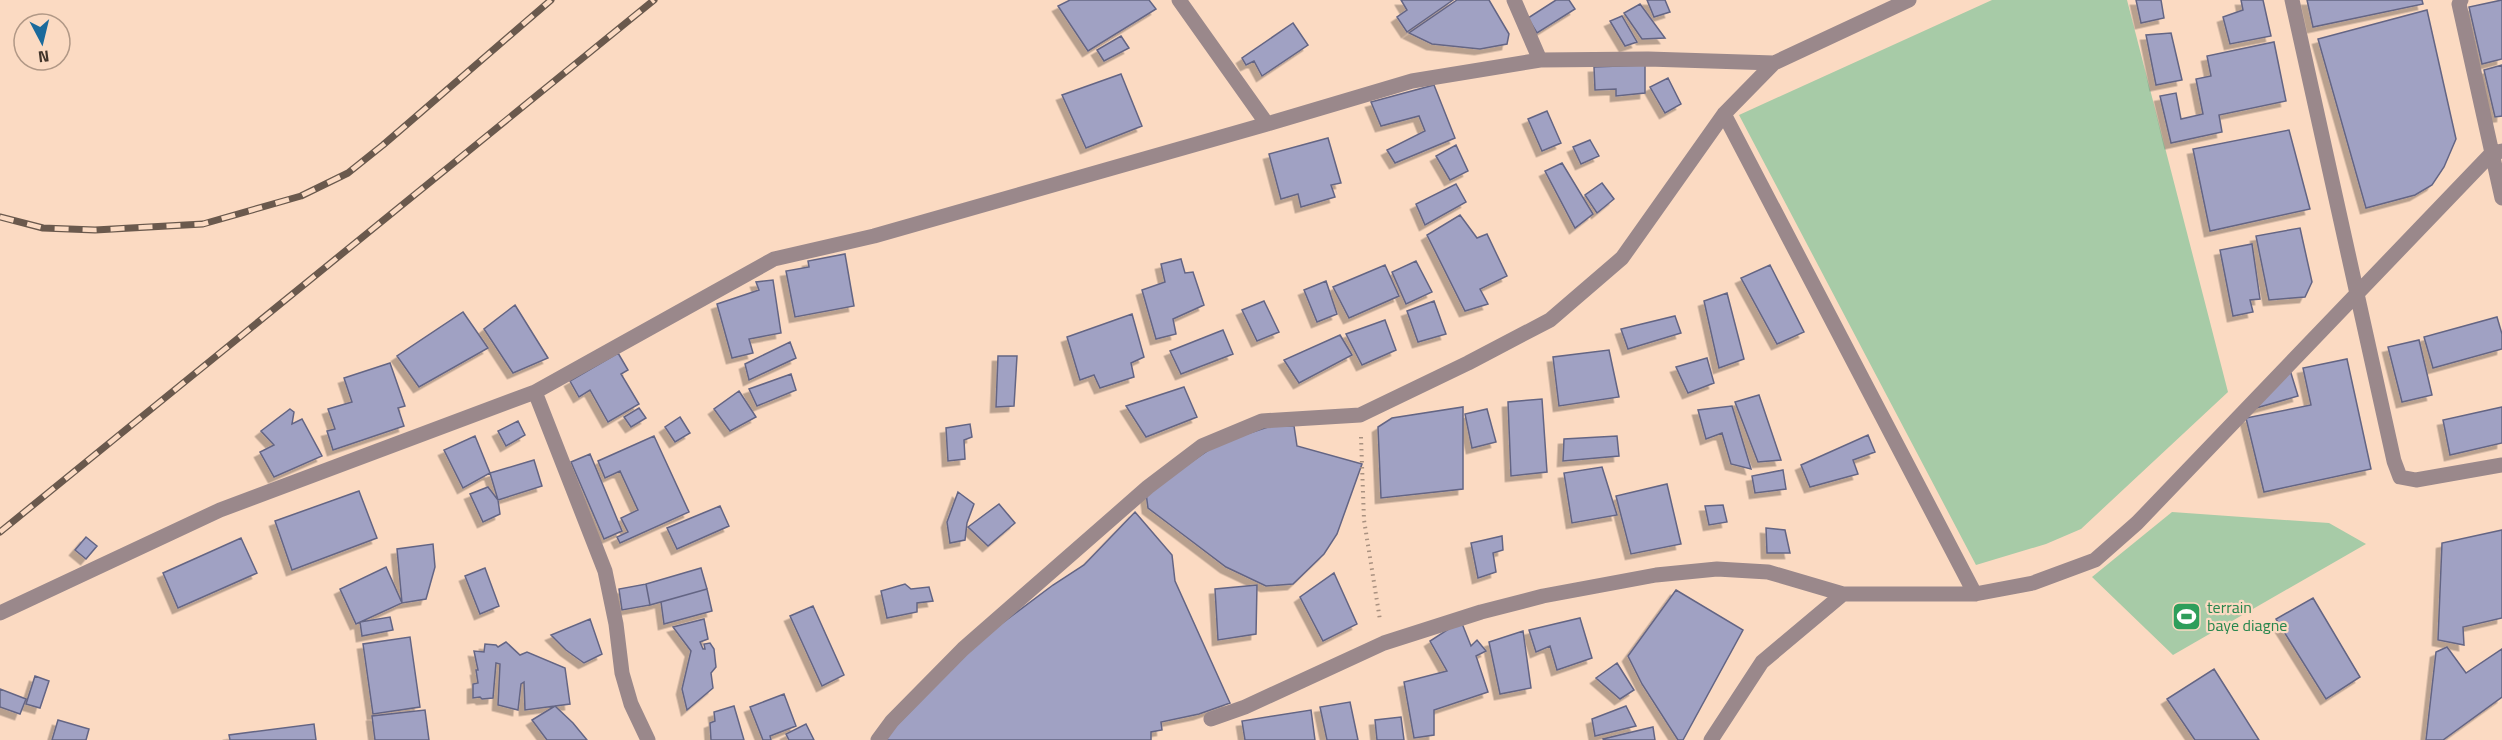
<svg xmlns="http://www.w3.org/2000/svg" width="2502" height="740" viewBox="0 0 2502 740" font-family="'Titillium Web',sans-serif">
<defs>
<filter id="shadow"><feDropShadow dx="-5.5" dy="5.5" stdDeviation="0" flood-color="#0004"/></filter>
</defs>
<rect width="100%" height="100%" fill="#fbdac2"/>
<path fill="#a7cba7" d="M1992,0H2127L2228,392L2081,529L2046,544L1976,565L1739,115Z
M2172,512L2329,523L2366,544L2173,655L2092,577Z"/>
<path fill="#a0a1c3" stroke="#646584" stroke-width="1.5" filter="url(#shadow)" d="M1070,0H1149L1156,9L1088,51L1058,6Z
M1401,0H1453L1407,32L1397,17L1407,10Z
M1457,0H1489L1509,34L1507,44L1480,49L1432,44L1409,33Z
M1556,0H1569L1575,9L1537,33L1528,18Z
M1647,0H1665L1670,12L1654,17Z
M2136,0H2161L2164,18L2141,23Z
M2241,0H2263L2271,36L2230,44L2223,17L2243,10Z
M2307,0H2422L2423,4L2313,27Z
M2502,0V59L2482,64L2469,7Z
M1640,4L1665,38L1642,39L1624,13Z
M2427,10L2456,139L2444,167L2432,185L2415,195L2366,208L2318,39Z
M1622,16L1637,42L1625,46L1610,21Z
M1293,23L1308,45L1262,76L1254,61L1246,65L1242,58Z
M2171,33L2182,80L2156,85L2146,35Z
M1121,36L1129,48L1104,61L1097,50Z
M2274,42L2286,101L2219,115L2222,132L2171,143L2160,96L2176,93L2181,119L2203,114L2196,79L2211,76L2207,56Z
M1645,65V93L1616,96V89L1595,90L1594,67Z
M2502,65V116L2495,117L2484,70Z
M1121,74L1142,126L1086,148L1062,95Z
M1668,78L1681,104L1665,113L1650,87Z
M1434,85L1455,138L1395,163L1387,150L1425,131L1419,116L1381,126L1371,102Z
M1547,111L1561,143L1542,151L1528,119Z
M2289,130L2310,209L2210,231L2193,149Z
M1328,138L1341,183L1331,185L1335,197L1301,207L1298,194L1281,199L1269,154Z
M1590,140L1599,156L1581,164L1573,147Z
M1456,145L1468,171L1450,180L1436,156Z
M1562,163L1593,214L1575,228L1545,171Z
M1602,183L1614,199L1597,213L1585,195Z
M1456,184L1466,202L1425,225L1416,204Z
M1460,215L1477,238L1487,234L1507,276L1480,289L1488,304L1465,311L1427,235Z
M2300,228L2312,282L2305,297L2269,300L2256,236Z
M2252,244L2260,299L2250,300L2253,312L2233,316L2220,250Z
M845,254L854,306L795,317L786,271L809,267L808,261Z
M1181,259L1185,273L1193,272L1204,305L1173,319L1176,334L1156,339L1142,290L1165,282L1161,264Z
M1416,261L1432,292L1406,304L1392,272Z
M1385,265L1399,296L1349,318L1333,287Z
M1770,265L1804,332L1777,344L1741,278Z
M773,280L781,333L749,339L753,353L732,358L717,304L759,290L756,282Z
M1326,281L1337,314L1317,322L1304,290Z
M1727,293L1744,359L1719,368L1704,301Z
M1264,301L1279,332L1257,341L1242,310Z
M1434,301L1446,334L1418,342L1407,311Z
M515,305L548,358L513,373L484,329Z
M463,312L488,348L419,387L397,356Z
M1132,314L1144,357L1131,363L1134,377L1100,388L1094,375L1080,380L1067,337Z
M1675,316L1681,333L1628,349L1621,329Z
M2497,317L2502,334V349L2433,368L2424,337Z
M1385,320L1396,350L1362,365L1346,334Z
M1223,330L1233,354L1181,374L1170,351Z
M1340,335L1352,355L1299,383L1284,360Z
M2419,340L2432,395L2402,402L2388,347Z
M790,342L796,358L749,380L745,364Z
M1609,350L1619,397L1559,406L1553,357Z
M618,353L628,370L621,374L639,404L608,422L590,390L579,397L570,381Z
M998,356H1017L1014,406L996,407Z
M1707,358L1714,383L1688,393L1676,367Z
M2347,359L2371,469L2264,492L2246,418L2311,405L2303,368Z
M390,363L405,406L398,408L404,426L333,450L327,431L335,429L328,409L352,402L344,378Z
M2290,370L2298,396L2256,408Z
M791,374L796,390L757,406L749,389Z
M1184,387L1197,417L1146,437L1126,406Z
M739,391L756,417L730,431L714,409Z
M1759,395L1781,460L1758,462L1735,402Z
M1542,399L1547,472L1511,476L1508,402Z
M1732,406L1751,469L1731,464L1722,433L1706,439L1698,410Z
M1463,407V489L1381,498L1378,427L1392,418Z
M2502,407V443L2450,455L2443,420Z
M639,408L646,418L631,427L624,417Z
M290,409L294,412L292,424L302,419L322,456L274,477L260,452L274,445L261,431Z
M1487,409L1496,442L1472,448L1465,414Z
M680,417L690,433L675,442L665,427Z
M518,421L525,435L506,446L498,431Z
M970,424L972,437L964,440L965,459L948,461L946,428Z
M1271,426H1294L1297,446L1362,464L1337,534L1324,554L1293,584L1266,586L1226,567L1177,530L1148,508L1146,493L1219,443Z
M1868,435L1875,452L1853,460L1858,474L1810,487L1801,465Z
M475,436L490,473L463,488L444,450Z
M654,436L689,512L620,543L617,537L628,532L621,518L638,510L620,471L605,478L598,461Z
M1617,436L1619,456L1563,461L1564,439Z
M590,454L622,531L604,539L571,462Z
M534,460L542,486L498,500L490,473Z
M1602,467L1617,515L1572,523L1564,473Z
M1783,470L1786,489L1755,493L1752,476Z
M1667,484L1681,544L1631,554L1616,496Z
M488,487L498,500L500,514L483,522L470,494Z
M359,491L377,538L292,570L275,521Z
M958,492L974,504L967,523L965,540L950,543L947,522Z
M999,504L1015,523L988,546L968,527Z
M1723,505L1727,522L1709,525L1705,506Z
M720,506L729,526L677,549L667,528Z
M1135,512L1172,555L1175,581L1230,703L1199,714L1161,722L1162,730L1151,732V740H882L981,639L1053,585L1084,565Z
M1766,528L1785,530L1790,553H1767Z
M2502,530V618L2463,627L2464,645L2438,640L2442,543Z
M1502,536L1503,550L1493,553L1496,572L1478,578L1471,543Z
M86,537L97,546L86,559L75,550Z
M241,538L257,573L178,608L163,573Z
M433,544L435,567L426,599L402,603L397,549Z
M386,567L402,603L356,624L340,589Z
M485,568L499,606L480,614L465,576Z
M701,568L707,589L650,605L646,584Z
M1334,573L1357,624L1323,641L1300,597Z
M646,584L650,605L622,610L619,589Z
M905,584L911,589L929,587L933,601L917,603V612L887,618L881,591Z
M1257,585L1256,634L1218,640L1215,589Z
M707,589L712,611L664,624L661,602Z
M1676,590L1743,630L1683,740H1678L1642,684L1628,656Z
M2313,598L2360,677L2326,699L2276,619Z
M813,606L844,675L822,686L790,616Z
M390,617L393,630L362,636L360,622Z
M1580,618L1592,658L1557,670L1550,646L1536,652L1529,630Z
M590,619L602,654L584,663L566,650L551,635Z
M704,619L708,639L700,642L703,649H705L704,644L710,643L714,649L716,667L711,673L713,688L687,710L682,689L691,651L673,627Z
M1461,621L1471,646L1477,640L1486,651L1476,656L1488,692L1434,710V735L1414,738L1404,682L1447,671L1430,641Z
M1523,631L1531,688L1500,694L1489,642Z
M410,637L420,707L373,714L363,644Z
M506,642L520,655L527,652L565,668L570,704L525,710L524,682L521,684L518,710L498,705L500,664L496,663L493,698L482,699L480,697L473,698V684L478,683L476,670H478L474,651L484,652L485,644L496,645L498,647Z
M2447,647L2466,673L2502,649V697L2443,740H2426L2436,652Z
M1617,663L1634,690L1620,699L1596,678Z
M2214,669L2259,740H2195L2167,699Z
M35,676L49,681L40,708L26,704Z
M0,689L26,699L20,714L0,707Z
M784,694L796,726L770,736L771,740H763L750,707Z
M1350,702L1358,740H1327L1320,707Z
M555,706L573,723L587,740H547L532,720Z
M734,706L744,740H711L710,723L715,721L714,712Z
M1626,706L1636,726L1595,736L1592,719Z
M425,710L429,740H375L372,716Z
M1311,710L1315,740H1245L1242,721Z
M1401,717L1404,740H1377L1375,720Z
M58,720L89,729L86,740H52Z
M314,724L316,740H230L229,735Z
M806,724L814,740H789L786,734Z
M1653,727L1655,740H1604L1603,739Z"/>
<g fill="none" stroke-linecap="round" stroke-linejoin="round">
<path stroke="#a99180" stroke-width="4" stroke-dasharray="1.5 4.5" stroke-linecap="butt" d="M1361,437L1364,520L1380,620"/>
<path stroke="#9a888b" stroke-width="15" d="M1179,0L1267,124L1412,81L1540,60
M1514,0L1540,60L1648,59L1774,63
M2292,0L2394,461L2400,477L2416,480L2502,465
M1724,114L1975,594
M2502,151L2492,153L2502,198
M535,392L605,571L616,624L622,673L631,704L648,740
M0,613L220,510L535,392L774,259L874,236L1267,124
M1211,719L1245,707L1384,643L1481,612L1543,596L1656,575L1717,569L1768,572L1843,594H1975L2033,583L2095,560L2137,523L2492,153L2459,4L2461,0
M878,740L892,721L963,649L1148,487L1202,446L1262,421L1360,415L1468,363L1550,320L1622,258L1724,114L1774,63L1909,0
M1711,740L1762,662L1843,594"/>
<defs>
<path id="rail" d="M0,217L43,228L95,230L203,224L301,196L348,173L383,145L551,0
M0,532L654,0"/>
</defs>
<use href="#rail" stroke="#6a594d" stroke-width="7"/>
<use href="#rail" stroke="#fbdac2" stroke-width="4.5" stroke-dasharray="14" stroke-linecap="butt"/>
</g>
<defs>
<symbol id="stadium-square" viewBox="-11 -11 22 22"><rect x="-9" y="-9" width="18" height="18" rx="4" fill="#2e9e5b" stroke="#fbdac2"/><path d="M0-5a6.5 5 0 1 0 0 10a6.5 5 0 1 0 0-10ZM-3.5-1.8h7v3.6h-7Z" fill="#fff"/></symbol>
</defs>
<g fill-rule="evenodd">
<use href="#stadium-square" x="2170" y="600" width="33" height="33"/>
</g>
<g text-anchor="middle" stroke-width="4.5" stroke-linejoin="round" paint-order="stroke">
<g font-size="16" fill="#27864d" stroke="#fbdac2" text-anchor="start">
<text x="2207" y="613">terrain<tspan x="2207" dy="18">baye diagne</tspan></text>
</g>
</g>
<g transform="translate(42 42) rotate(173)"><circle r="28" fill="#fbdac2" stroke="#b19886" stroke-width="1.5"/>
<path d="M0-4.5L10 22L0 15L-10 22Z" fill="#1b6a9c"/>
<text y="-9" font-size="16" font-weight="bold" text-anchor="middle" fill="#42352c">N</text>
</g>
</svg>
